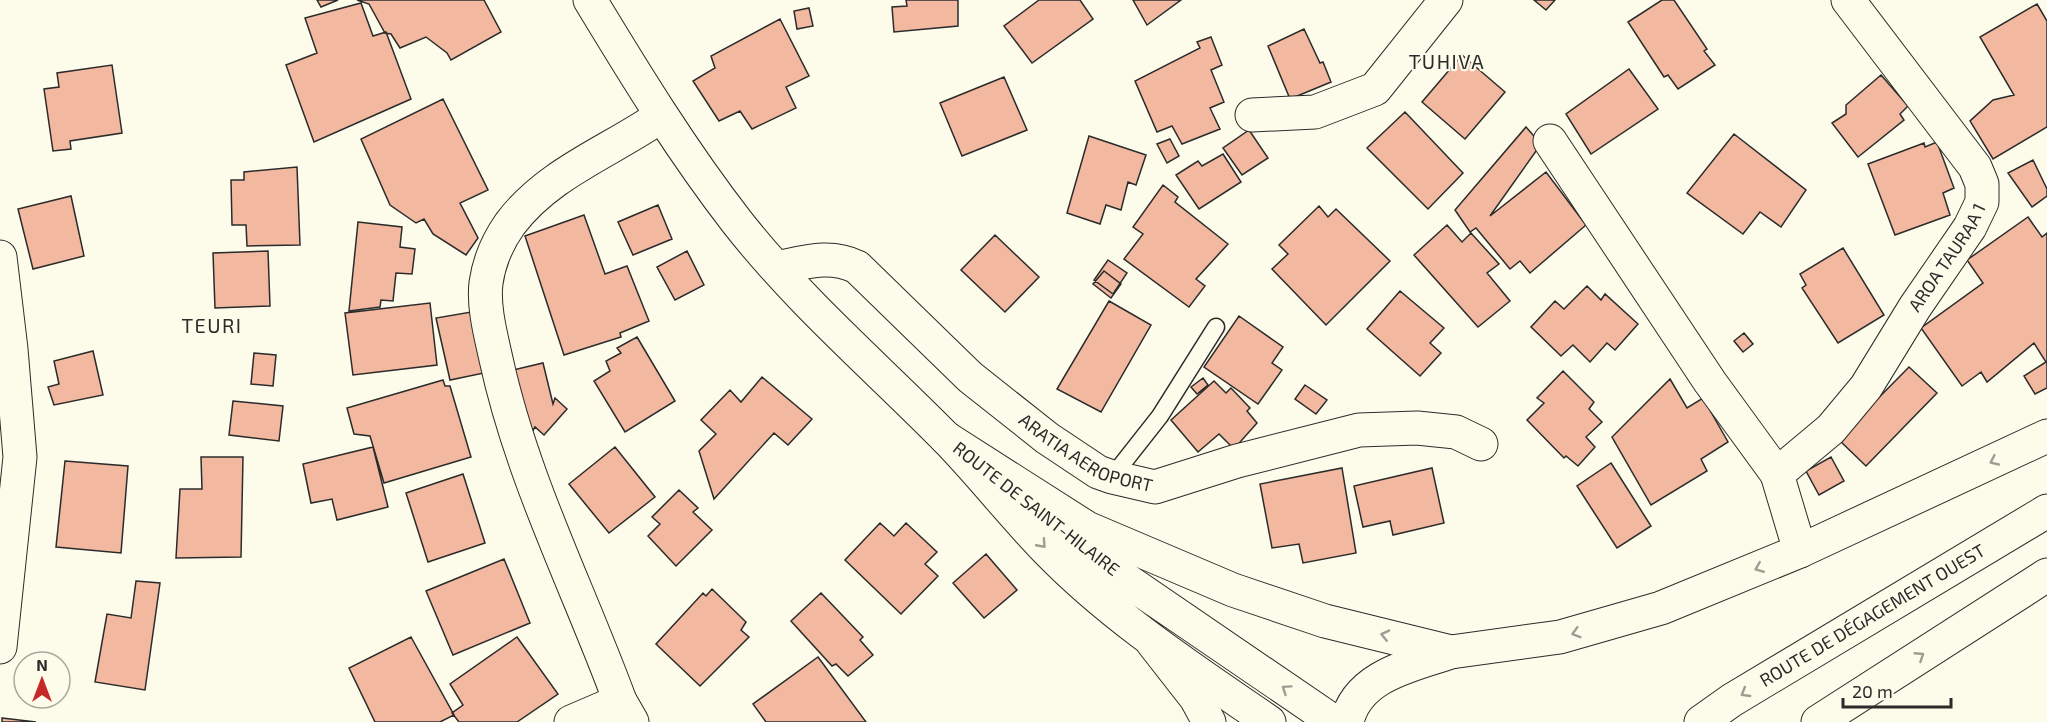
<svg xmlns="http://www.w3.org/2000/svg" width="2047" height="722" viewBox="0 0 2047 722" font-family="'Exo 2',sans-serif">
<rect width="100%" height="100%" fill="#fdfbea"/>
<path fill="#f2b8a0" stroke="#2b2b2b" stroke-width="1.5" d="M317,0H338L321,7Z
M357,0H484L501,32L451,60L447,53L426,37L400,48L391,34L385,33L369,4Z
M906,0H958V26L894,32L892,7L907,6Z
M1039,0H1080L1093,19L1032,63L1004,26Z
M1133,0H1181L1147,25Z
M1534,0H1555L1546,10Z
M1662,0H1674L1707,49L1704,51L1715,65L1678,89L1668,75L1664,77L1628,22Z
M361,3L373,36L386,32L411,99L314,142L286,65L317,53L305,18Z
M2037,4L2047,21V127L1993,159L1970,121L1993,100L2014,95L1980,37Z
M809,8L813,26L797,29L794,11Z
M780,19L809,76L786,87L796,108L752,129L740,111L719,121L693,81L715,68L711,56Z
M1304,29L1320,63L1323,62L1331,82L1290,99L1268,46Z
M1211,37L1222,65L1211,70L1224,102L1210,108L1220,129L1182,144L1172,126L1157,132L1135,81L1200,48L1197,42Z
M1462,55L1505,92L1465,139L1422,102Z
M112,65L122,133L70,141L71,149L53,151L44,89L59,87L57,73Z
M1629,69L1658,109L1591,154L1566,114Z
M1881,75L1908,106L1900,114L1904,120L1858,157L1832,123L1846,114V105Z
M1004,77L1027,130L962,156L940,103Z
M443,99L488,190L460,203L478,238L466,255L433,234L424,219L416,223L390,205L361,139Z
M1405,112L1463,173L1428,209L1367,148Z
M1526,127L1541,144L1490,216L1546,172L1586,225L1530,273L1520,261L1510,269L1476,228L1470,232L1455,210Z
M1249,130L1268,158L1242,175L1223,148Z
M1734,134L1806,190L1781,227L1760,212L1743,234L1687,193Z
M1089,136L1146,155L1136,185L1128,182L1121,210L1106,205L1100,224L1067,213Z
M1170,139L1179,156L1167,163L1157,144Z
M1937,142L1954,188L1943,193L1950,215L1895,235L1868,164L1924,143L1925,147Z
M1223,154L1241,182L1199,209L1176,175L1198,161L1202,166Z
M2033,160L2047,189V196L2032,207L2008,173Z
M297,167L300,245L247,246L246,225H232L231,180H244V172Z
M1163,185L1178,197L1175,202L1228,244L1196,279L1205,286L1189,307L1124,259L1143,234L1133,227Z
M71,196L84,256L33,269L18,209Z
M658,205L672,239L633,255L618,222Z
M1319,206L1328,217L1336,209L1390,261L1326,325L1272,269L1288,254L1279,245Z
M584,215L605,274L627,266L649,321L620,333L621,337L564,355L525,236Z
M2028,217L2042,237L2047,233V388L2035,394L2024,376L2046,362L2034,343L1987,382L1981,372L1962,386L1921,328L1983,283L1967,260Z
M358,222L402,227L400,247L415,249L412,274L396,273L393,301L381,300L380,307L349,311Z
M1447,225L1462,242L1471,233L1499,264L1487,273L1510,301L1478,327L1414,255Z
M995,235L1039,277L1005,312L961,270Z
M1843,248L1884,315L1838,343L1802,288L1806,285L1800,274Z
M268,251L270,306L215,308L213,253Z
M687,251L704,285L675,300L657,267Z
M1108,260L1127,273L1113,294L1094,280Z
M1104,271L1121,284L1111,298L1093,284Z
M1587,286L1601,300L1605,294L1638,324L1615,350L1607,343L1590,362L1573,345L1561,356L1531,327L1555,301L1564,309Z
M1400,291L1444,328L1430,343L1441,353L1420,376L1367,329Z
M1109,301L1151,325L1101,412L1057,389Z
M430,303L437,365L353,375L345,313Z
M471,312L484,373L450,380L436,318Z
M1239,316L1283,347L1272,363L1282,370L1258,404L1204,367Z
M1744,333L1753,344L1743,352L1734,341Z
M637,337L675,401L625,432L594,381L610,371L606,361L621,353L617,348Z
M93,351L103,395L54,405L48,387L59,384L54,361Z
M254,353L276,355L273,386L251,384Z
M543,363L553,404L555,398L567,409L544,435L535,427L529,437L513,370Z
M1909,367L1937,393L1866,466L1838,439Z
M1563,371L1594,402L1589,409L1602,422L1586,437L1595,447L1578,466L1566,456L1564,458L1527,420L1544,403L1537,398Z
M762,377L812,419L788,445L774,433L714,499L699,451L716,434L701,420L730,390L741,402Z
M1203,378L1208,385L1197,394L1191,387Z
M1670,379L1687,408L1703,398L1728,442L1701,459L1707,471L1651,505L1612,437Z
M443,380L445,386H450L471,457L384,483L370,436L354,434L347,408Z
M1214,381L1226,393L1231,388L1250,408L1247,411L1257,423L1234,449L1219,434L1198,452L1171,420Z
M1305,385L1327,400L1316,414L1295,399Z
M233,401L283,406L279,441L229,435Z
M373,447L388,507L337,520L332,499L311,503L303,464Z
M615,447L655,497L609,533L569,484Z
M201,457H243L241,557L176,558L180,489H202Z
M1831,457L1844,481L1819,495L1806,471Z
M65,461L128,466L121,553L56,547Z
M1611,463L1651,526L1617,548L1577,486Z
M1342,468L1356,553L1303,563L1299,544L1272,548L1260,484Z
M1432,468L1444,523L1393,535L1390,521L1363,527L1354,486Z
M463,474L485,543L428,562L406,493Z
M679,490L698,508L693,512L712,530L676,566L648,536L660,524L652,517Z
M880,523L894,536L906,523L937,552L925,564L938,576L901,614L845,560Z
M986,554L1017,590L984,618L953,583Z
M504,559L530,623L453,655L426,591Z
M136,581L160,583L145,690L95,682L107,614L131,618Z
M712,589L746,622L741,630L749,637L700,686L656,644L703,593L706,596Z
M821,593L863,637L860,640L873,655L848,676L836,664L832,666L791,621Z
M411,637L454,715L440,722H375L349,668Z
M517,637L558,694L517,722H459L452,713L463,705L450,684Z
M818,657L866,722H766L753,704Z
M2,718L36,722H2Z"/>
<g fill="none" stroke-linecap="round" stroke-linejoin="round">
<defs>
<path id="service" d="M1112,477L1160,416L1216,327"/>
<g id="minor">
<path d="M1252,115L1315,112L1375,89L1446,0"/>
<path d="M1550,141L1710,382L1777,474L1800,551"/>
<path d="M0,257L11,349L20,457L0,647"/>
<path id="s1" d="M777,268C806,262 830,254 857,267L970,377L1047,438L1098,472L1112,477L1155,487L1237,461L1359,430L1417,428L1456,432L1481,444"/>
<path id="s2" d="M1777,474L1831,429L1866,387L1915,307L1970,227L1982,202V184L1975,167L1848,0"/>
<path d="M571,722L620,701"/>
<path d="M632,722L620,701C578,587 522,479 496,359C491,336 483,307 486,283C489,262 498,241 510,224C548,173 611,151 661,116"/>
</g>
<path id="secondary" d="M590,0C636,76 682,151 737,222C799,301 876,367 946,438C981,474 1012,514 1047,550C1112,617 1192,669 1269,722
M1042,513L1129,582L1334,722"/>
<g id="trunk">
<path d="M946,438L1087,528L1233,590L1325,621L1451,652L1560,637L1661,608L1800,551L2047,436"/>
<path d="M1153,643L1196,698L1209,722"/>
<path d="M1347,722C1357,675 1413,665 1451,652"/>
<path id="s3" d="M1701,722L1732,700L2047,511"/>
<path d="M1818,722L2047,575"/>
</g>
</defs>
<use href="#service" stroke="#2b2b2b" stroke-width="19"/>
<use href="#minor" stroke="#2b2b2b" stroke-width="35"/>
<use href="#secondary" stroke="#2b2b2b" stroke-width="35"/>
<use href="#trunk" stroke="#2b2b2b" stroke-width="35"/>
<use href="#service" stroke="#fdfbea" stroke-width="16"/>
<use href="#minor" stroke="#fdfbea" stroke-width="33"/>
<use href="#secondary" stroke="#fdfbea" stroke-width="33"/>
<use href="#trunk" stroke="#fdfbea" stroke-width="33"/>
</g>
<defs><path id="oneway-chevron" d="M-2-3.5L2.5 0L-2 3.5" fill="none" stroke-width="1.6" stroke-linecap="round" stroke-linejoin="round" transform="scale(1.5)"/></defs>
<g stroke="#9e9d94">
<use href="#oneway-chevron" transform="translate(1994 461) rotate(155)"/>
<use href="#oneway-chevron" transform="translate(1042 544) rotate(48)"/>
<use href="#oneway-chevron" transform="translate(1759 568) rotate(158)"/>
<use href="#oneway-chevron" transform="translate(1576 633) rotate(164)"/>
<use href="#oneway-chevron" transform="translate(1385 635) rotate(-167)"/>
<use href="#oneway-chevron" transform="translate(1920 656) rotate(-33)"/>
<use href="#oneway-chevron" transform="translate(1286 689) rotate(-146)"/>
<use href="#oneway-chevron" transform="translate(1745 693) rotate(149)"/>
</g>
<g text-anchor="middle" stroke-width="4.5" stroke-linejoin="round" paint-order="stroke">
<g font-size="18" fill="#2b2b2b" stroke="#fdfbea">
<text dy="6" stroke="none"><textPath href="#s2" startOffset="278">AROA TAURAA 1</textPath></text>
<text dy="6" stroke="none"><textPath href="#s1" startOffset="380">ARATIA AEROPORT</textPath></text>
<text transform="translate(1036 509) rotate(38)" y="6">ROUTE DE SAINT-HILAIRE</text>
<text dy="6" stroke="none"><textPath href="#s3" startOffset="202">ROUTE DE DÉGAGEMENT OUEST</textPath></text>
</g>
<g font-size="20" letter-spacing="1.5" fill="#2b2b2b" stroke="#fdfbea">
<text x="1447" y="69">TUHIVA</text>
<text x="212" y="333">TEURI</text>
</g>
</g>
<g transform="translate(42 680)"><circle r="28" fill="#fdfbea" stroke="#a9a89e" stroke-width="1.5"/>
<path d="M0-4.5L10 22L0 15L-10 22Z" fill="#c62828"/>
<text y="-9" font-size="16" font-weight="bold" text-anchor="middle" fill="#2b2b2b">N</text>
</g>
<path d="M1843 698v9h108v-9" fill="none" stroke="#2b2b2b" stroke-width="3"/>
<text x="1852" y="698" font-size="18" fill="#2b2b2b" stroke="#fdfbea" stroke-width="4.5" paint-order="stroke">20 m</text>
</svg>
